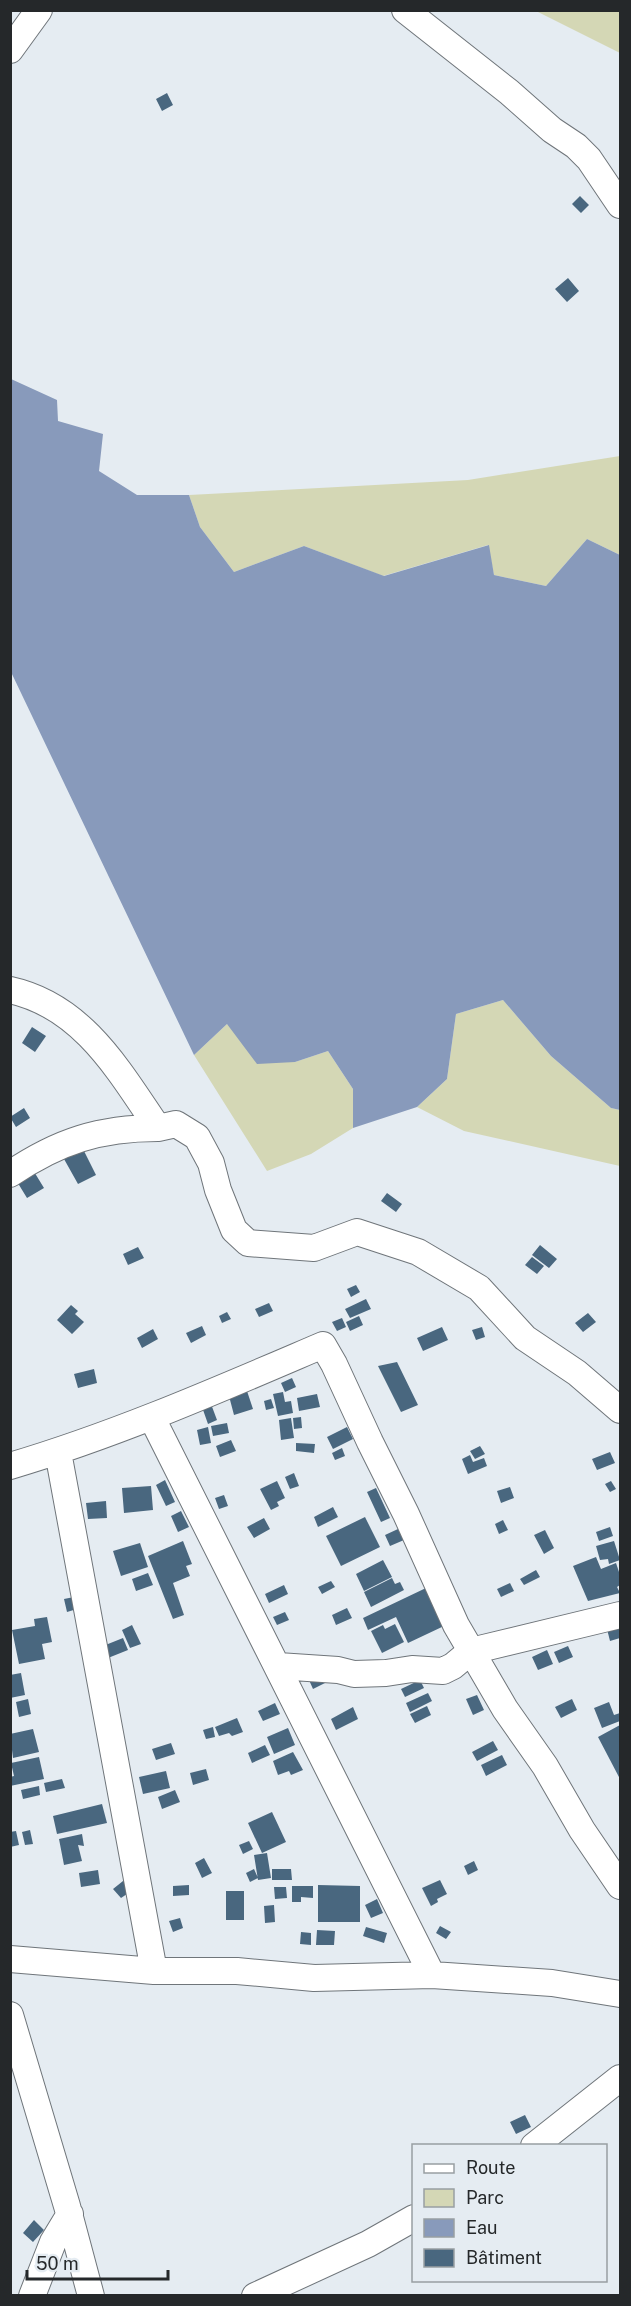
<svg xmlns="http://www.w3.org/2000/svg" width="631" height="2306" viewBox="0 0 631 2306" font-family="'Public Sans',sans-serif">
<rect width="100%" height="100%" fill="#e5ecf2"/>
<path fill="#d4d7b5" d="M536,11H620V53Z
M620,456V555L587,539L546,586L494,575L488,545L383,576L304,546L234,572L200,527L189,495L468,480Z
M503,1000L551,1056L611,1108L620,1110V1166L464,1131L417,1107L447,1079L456,1014Z
M227,1024L295,1062L328,1051L353,1089V1128L311,1154L267,1171L194,1055Z"/>
<path fill="#889abb" d="M11,379L57,400L58,421L103,434L99,471L137,495H189L200,527L234,572L304,546L384,576L489,545L494,575L546,586L587,539L620,555V1110L611,1108L551,1056L503,1000L456,1014L447,1079L417,1107L353,1128V1089L328,1051L295,1062L257,1064L227,1024L194,1055L11,672Z"/>
<path fill="#49677f" d="M167,93L173,105L162,111L156,99Z
M580,196L589,205L581,213L572,204Z
M568,278L579,291L567,302L555,289Z
M32,1027L46,1036L35,1052L22,1043Z
M24,1108L30,1118L16,1127L10,1117Z
M83,1149L96,1175L78,1184L64,1159Z
M33,1170L44,1188L27,1198L16,1180Z
M387,1193L402,1204L396,1212L381,1201Z
M540,1245L557,1259L549,1268L532,1255Z
M138,1247L144,1258L128,1265L123,1254Z
M532,1257L544,1266L537,1274L525,1265Z
M356,1285L360,1292L351,1297L347,1289Z
M366,1299L371,1309L350,1318L345,1309Z
M269,1303L273,1311L259,1317L255,1309Z
M71,1305L78,1311L75,1314L84,1322L72,1334L57,1320Z
M227,1312L231,1319L222,1323L219,1316Z
M588,1313L596,1322L583,1332L575,1323Z
M359,1316L363,1325L350,1331L346,1322Z
M342,1318L346,1327L337,1331L332,1322Z
M202,1326L206,1335L191,1343L186,1333Z
M442,1327L448,1340L423,1351L417,1338Z
M482,1327L485,1337L476,1340L472,1330Z
M153,1329L158,1339L142,1348L137,1338Z
M397,1362L418,1405L401,1412L378,1366Z
M94,1369L97,1383L78,1388L74,1374Z
M292,1378L296,1387L285,1392L281,1383Z
M247,1391L253,1409L234,1415L229,1396Z
M283,1392L285,1402L291,1401L293,1413L278,1416L273,1394Z
M317,1394L320,1407L299,1411L297,1398Z
M271,1399L274,1408L266,1410L264,1401Z
M211,1404L217,1420L208,1424L202,1407Z
M301,1417L302,1428L294,1429L293,1418Z
M291,1418L294,1438L281,1440L279,1420Z
M227,1423L229,1433L213,1436L211,1426Z
M208,1427L211,1443L200,1445L197,1430Z
M347,1427L353,1439L333,1449L327,1437Z
M231,1440L236,1451L220,1457L216,1446Z
M296,1443L315,1444L314,1453L296,1451Z
M480,1446L485,1454L475,1459L470,1451Z
M342,1448L345,1456L335,1460L332,1453Z
M610,1452L615,1463L597,1470L592,1459Z
M470,1455L473,1462L484,1458L487,1466L468,1474L462,1459Z
M294,1473L299,1486L290,1489L285,1477Z
M165,1480L175,1502L166,1506L156,1485Z
M277,1481L285,1498L277,1502L279,1506L271,1510L260,1489Z
M611,1481L616,1489L610,1492L605,1484Z
M151,1486L153,1510L124,1513L122,1488Z
M510,1487L514,1498L501,1503L497,1491Z
M376,1488L390,1518L381,1522L367,1492Z
M224,1495L228,1506L219,1509L215,1498Z
M106,1501L107,1518L88,1519L86,1503Z
M333,1507L338,1517L318,1527L314,1517Z
M181,1511L189,1527L178,1532L171,1516Z
M365,1517L380,1547L341,1566L326,1536Z
M264,1518L270,1529L254,1538L247,1527Z
M503,1520L508,1530L499,1534L495,1524Z
M610,1527L613,1536L599,1541L596,1532Z
M398,1529L404,1540L390,1546L385,1535Z
M545,1530L554,1548L544,1554L534,1535Z
M183,1541L192,1564L186,1566L190,1576L173,1583L184,1615L173,1619L148,1556Z
M614,1541L620,1560L609,1564L608,1559L600,1560L596,1546Z
M140,1543L148,1567L121,1576L113,1551Z
M596,1557L601,1569L616,1563L620,1575V1585L617,1587L620,1593L588,1601L573,1566Z
M383,1560L392,1577L364,1591L356,1574Z
M536,1570L540,1577L524,1585L520,1579Z
M148,1573L153,1585L136,1591L132,1579Z
M392,1578L395,1584L400,1582L404,1590L371,1607L364,1592Z
M331,1581L335,1587L322,1594L318,1587Z
M510,1583L514,1591L501,1597L497,1589Z
M284,1585L288,1594L269,1603L265,1594Z
M426,1588L444,1626L408,1643L396,1617L368,1630L363,1618Z
M74,1597L77,1609L67,1612L64,1599Z
M347,1608L352,1618L336,1625L332,1615Z
M285,1612L289,1620L277,1625L273,1617Z
M47,1617L52,1642L42,1644L45,1659L19,1664L12,1630L35,1626L34,1619Z
M395,1624L404,1642L382,1653L371,1631L383,1625L385,1629Z
M132,1625L141,1644L130,1648L122,1630Z
M620,1626V1638L610,1641L607,1629Z
M123,1638L128,1650L108,1658L103,1646Z
M568,1646L573,1657L559,1663L554,1652Z
M547,1650L553,1664L538,1670L532,1657Z
M21,1673L25,1695L10,1698V1675Z
M309,1680H331L313,1689Z
M420,1680L424,1688L405,1697L401,1689Z
M428,1693L432,1701L410,1712L406,1703Z
M477,1695L484,1710L473,1715L466,1699Z
M28,1699L31,1714L19,1717L16,1702Z
M572,1699L577,1710L561,1718L555,1707Z
M609,1702L614,1715L620,1713V1721L602,1728L594,1708Z
M275,1703L280,1714L263,1721L258,1711Z
M427,1706L431,1715L415,1723L410,1714Z
M353,1707L358,1719L336,1730L331,1719Z
M237,1718L243,1732L232,1736L229,1733L219,1736L215,1727Z
M620,1725V1779L598,1737Z
M213,1727L215,1737L206,1739L203,1730Z
M288,1728L295,1745L274,1754L267,1737Z
M33,1729L39,1752L13,1758L10,1734Z
M493,1741L498,1750L477,1761L472,1752Z
M171,1743L175,1754L156,1760L152,1749Z
M265,1745L270,1755L252,1763L248,1753Z
M293,1752L303,1770L291,1775L289,1771L278,1775L273,1761Z
M502,1755L507,1765L486,1776L481,1765Z
M39,1757L44,1779L10,1786V1777L14,1776L11,1763Z
M206,1769L209,1780L193,1785L190,1773Z
M166,1771L170,1788L143,1794L139,1777Z
M62,1779L65,1788L46,1792L44,1783Z
M39,1786L40,1795L23,1799L21,1790Z
M175,1790L180,1802L162,1809L158,1797Z
M102,1804L107,1823L57,1834L53,1816Z
M272,1812L286,1842L262,1853L248,1823Z
M30,1830L33,1844L25,1845L22,1832Z
M16,1831L19,1845L10,1847V1832Z
M82,1834L84,1846L78,1845L82,1861L64,1865L59,1839Z
M249,1841L253,1849L243,1854L239,1845Z
M267,1853L271,1878L258,1880L254,1855Z
M204,1858L212,1873L202,1878L195,1863Z
M474,1861L478,1870L468,1875L464,1866Z
M254,1869L258,1878L250,1882L246,1873Z
M272,1869H291L292,1880H272Z
M98,1870L100,1884L81,1887L79,1873Z
M128,1877L133,1890L121,1898L113,1889Z
M440,1880L447,1894L437,1899L438,1902L431,1906L422,1888Z
M189,1885V1895L173,1896V1886Z
M318,1885L360,1886V1922H318Z
M292,1886H313V1898L301,1897V1902H292Z
M274,1887H286L287,1898L275,1899Z
M226,1891H244V1920H226Z
M377,1899L383,1913L371,1918L365,1905Z
M274,1905L275,1922L265,1923L264,1906Z
M180,1918L183,1928L173,1932L169,1921Z
M440,1926L451,1932L446,1939L436,1933Z
M366,1927L387,1933L384,1943L363,1936Z
M317,1930L335,1931L334,1945H316Z
M301,1932L311,1933V1945L300,1944Z
M525,2115L531,2127L516,2134L510,2122Z
M34,2220L44,2230L33,2242L23,2233Z"/>
<g fill="none" stroke-linecap="round" stroke-linejoin="round">
<defs>
<path id="minor" d="M405,10L509,92L552,130L576,146L589,159L620,205
M10,50L39,10
M10,990C83,1006 119,1071 158,1128L176,1124L197,1137L211,1163L218,1190L234,1230L248,1243L314,1248L357,1232L418,1252L479,1288L525,1338L577,1373L620,1410
M10,1174C59,1141 100,1128 158,1128
M152,1418L432,1975
M58,1452L154,1971
M10,1466C118,1434 220,1389 323,1345L334,1364L370,1442L406,1514L456,1625L505,1709L545,1766L582,1830L620,1886
M278,1666L338,1670L354,1674L386,1673L412,1669L443,1671L453,1666L471,1651L620,1615
M10,1959L154,1971H237L314,1978L432,1975L552,1983L620,1994
M10,2015L67,2206L91,2296
M534,2146L620,2078
M32,2296L53,2242L70,2214
M255,2296L368,2244L414,2218"/>
</defs>
<use href="#minor" stroke="#6f757a" stroke-width="28"/>
<use href="#minor" stroke="#fff" stroke-width="26"/>
</g>
<rect width="631" height="2306" fill="none" stroke="#25282a" stroke-width="24"/>
<rect x="412" y="2144" width="195" height="138" fill="#e5ecf2" stroke="#989ea2" stroke-width="1.5"/>
<rect x="424" y="2164" width="30" height="9" fill="#ffffff" stroke="#989ea2" stroke-width="1.5"/>
<text x="466" y="2174" font-size="18" fill="#25282a">Route</text>
<rect x="424" y="2189" width="30" height="18" fill="#d4d7b5" stroke="#989ea2" stroke-width="1.5"/>
<text x="466" y="2204" font-size="18" fill="#25282a">Parc</text>
<rect x="424" y="2219" width="30" height="18" fill="#889abb" stroke="#989ea2" stroke-width="1.5"/>
<text x="466" y="2234" font-size="18" fill="#25282a">Eau</text>
<rect x="424" y="2249" width="30" height="18" fill="#49677f" stroke="#989ea2" stroke-width="1.5"/>
<text x="466" y="2264" font-size="18" fill="#25282a">Bâtiment</text>
<path d="M27 2270v9h141v-9" fill="none" stroke="#25282a" stroke-width="3"/>
<text x="36" y="2270" font-size="18" fill="#25282a" stroke="#e5ecf2" stroke-width="4.5" paint-order="stroke">50 m</text>
</svg>
